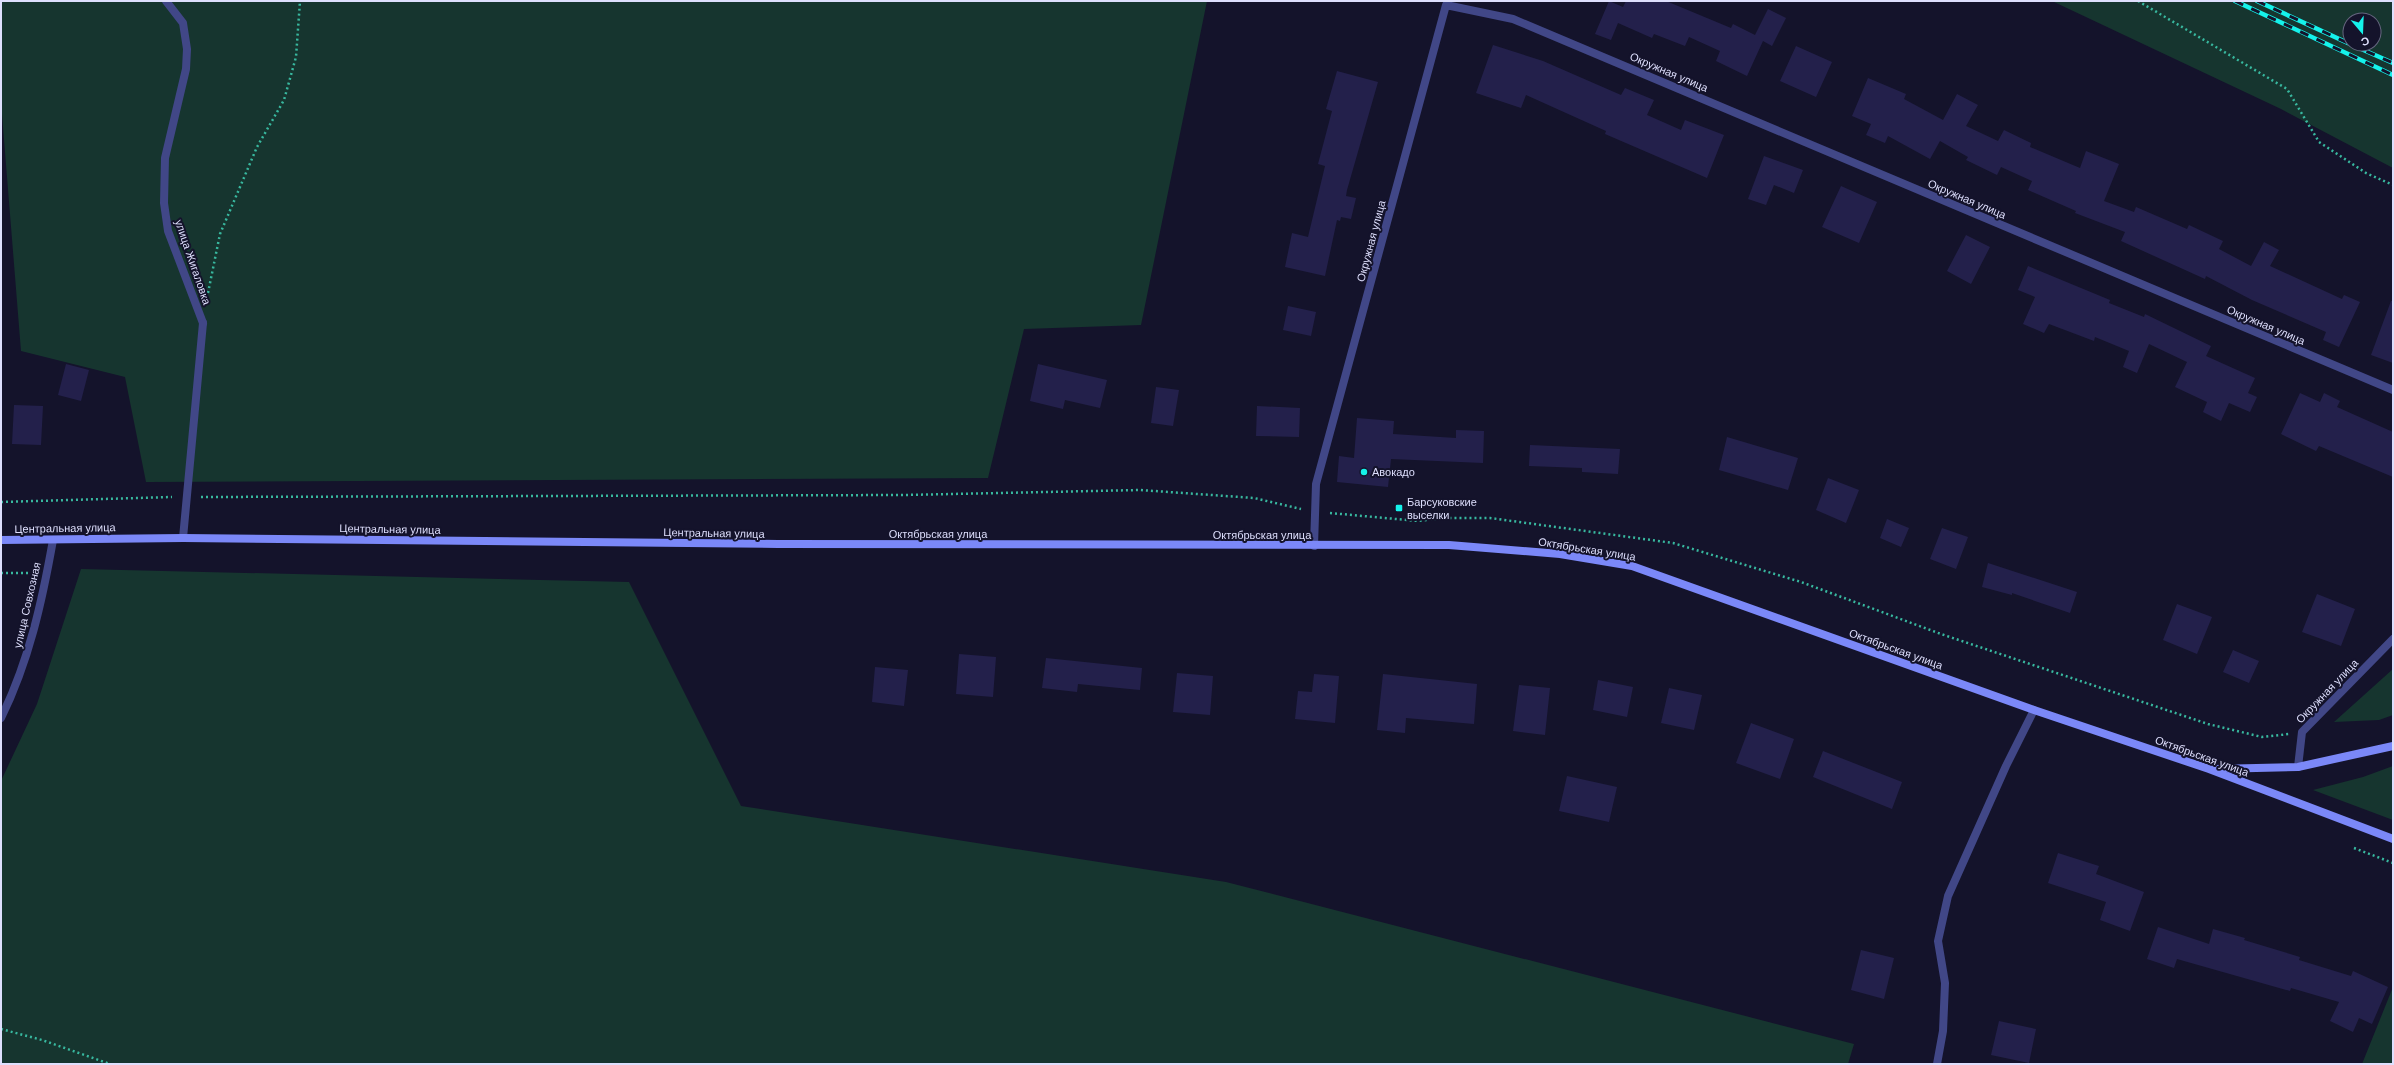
<svg xmlns="http://www.w3.org/2000/svg" width="2394" height="1065" viewBox="0 0 2394 1065" font-family="Arial,sans-serif">
<rect width="100%" height="100%" fill="#14132b"/>
<path fill="#16352f" fill-rule="evenodd" d="M1,1H1207L1141,325L1024,329L988,478L146,482L125,377L21,351L1,102Z
M2052,1H2393V168L2281,109ZM2350,20H2374V44H2350Z
M81,569L629,582L741,806L1226,882L1854,1044L1848,1064H1V781L37,704Z
M2393,669V715L2379,720L2334,722Z
M2393,766V820L2313,790L2363,777Z
M2393,987V1064H2362Z"/>
<path fill="#23204b" d="M1609,1L1623,7L1626,1H1666L1731,28L1733,24L1755,35L1768,9L1786,18L1772,46L1763,41L1747,76L1716,61L1720,51L1689,37L1685,46L1654,34L1652,38L1618,23L1611,40L1595,34Z
M1493,45L1543,61L1621,95L1625,88L1654,100L1647,115L1681,130L1685,120L1724,135L1707,178L1605,134L1606,131L1526,95L1521,108L1476,93Z
M1796,46L1832,62L1816,97L1780,81Z
M1337,71L1378,82L1347,190L1346,196L1356,198L1351,219L1341,217L1340,221L1337,220L1325,276L1285,267L1292,233L1308,237L1325,166L1318,164L1332,111L1326,109Z
M1868,78L1906,94L1904,99L1943,120L1957,94L1978,105L1966,126L1998,141L2004,130L2031,143L2030,147L2080,168L2086,151L2119,164L2104,201L2134,212L2136,207L2187,229L2189,225L2223,241L2219,249L2251,266L2264,242L2279,250L2270,266L2342,299L2344,295L2360,302L2339,347L2323,340L2326,332L2252,300L2206,276L2205,279L2121,241L2125,232L2075,213L2076,211L2028,190L2032,181L2001,167L1997,175L1966,160L1968,157L1940,141L1930,159L1888,136L1885,143L1866,135L1871,124L1852,116Z
M1764,156L1803,170L1794,193L1774,185L1766,205L1748,199Z
M1841,186L1877,202L1859,243L1822,227Z
M1966,235L1990,247L1971,284L1947,271Z
M2028,266L2110,300L2109,303L2144,317L2145,314L2211,346L2206,356L2255,378L2248,393L2257,397L2250,412L2229,403L2221,421L2203,412L2207,402L2175,387L2187,362L2149,344L2137,373L2123,367L2129,351L2095,337L2094,341L2049,324L2044,333L2023,324L2035,297L2018,290Z
M2391,301H2393V363L2371,355Z
M1288,306L1316,312L1311,336L1283,330Z
M66,364L89,370L81,401L58,395Z
M1038,364L1107,380L1100,408L1065,400L1063,409L1030,401Z
M1156,387L1179,390L1173,426L1151,423Z
M2300,393L2320,402L2324,393L2340,401L2337,407L2393,432V477L2319,446L2316,451L2281,434Z
M14,405L43,406L41,445L12,444Z
M1257,406L1300,408L1299,437L1256,436Z
M1357,418L1394,421L1393,434L1456,438V430L1484,431L1483,463L1391,459L1388,487L1337,482L1339,456L1354,458Z
M1727,437L1798,458L1788,490L1719,470Z
M1530,445L1620,449L1618,474L1582,472V468L1529,466Z
M1828,478L1859,490L1846,523L1816,510Z
M1887,519L1909,528L1901,547L1880,538Z
M1942,528L1968,537L1956,569L1930,559Z
M1988,563L2077,592L2070,613L2012,593V595L1982,587Z
M2317,594L2355,609L2341,646L2302,632Z
M2177,604L2212,617L2197,654L2163,640Z
M2233,650L2259,661L2249,683L2223,672Z
M959,654L996,657L993,697L956,694Z
M1046,658L1142,668L1140,690L1078,684L1077,692L1042,688Z
M875,667L908,670L904,706L872,702Z
M1177,673L1213,676L1210,715L1173,712Z
M1314,674L1339,676L1335,723L1295,719L1298,691L1312,692Z
M1383,674L1477,684L1474,724L1406,718L1405,733L1377,730Z
M1598,680L1633,687L1627,717L1593,710Z
M1519,685L1550,688L1545,735L1513,731Z
M1669,688L1702,695L1694,730L1661,723Z
M1751,723L1794,739L1780,779L1736,763Z
M1823,751L1902,782L1892,809L1813,777Z
M1567,776L1617,787L1609,822L1559,811Z
M2058,853L2099,866L2096,874L2144,892L2130,931L2100,920L2106,902L2048,883Z
M2158,927L2209,944L2213,929L2245,938L2244,940L2300,957L2299,960L2351,976L2353,971L2388,987L2372,1024L2359,1018L2353,1032L2330,1021L2339,1002L2291,988L2290,991L2177,959L2174,968L2147,959Z
M1861,950L1894,958L1884,999L1851,990Z
M1999,1021L2036,1029L2029,1063L1991,1055Z"/>
<g fill="none" stroke-linecap="round" stroke-linejoin="round">
<path stroke="#38b89f" stroke-width="2.5" stroke-dasharray="2 3" stroke-linecap="butt" d="M2138,1L2287,89L2319,142L2366,173L2393,185
M208,293L220,234L257,147L284,100L296,57L300,1
M201,497L905,495L1140,490L1254,498L1301,509
M1,502L172,497
M1330,513L1418,521L1443,518H1490L1673,543L1801,582L1941,634L2208,724L2262,737L2289,734
M1,573H32
M2354,848L2393,863
M1,1029L42,1040L110,1064"/>
<path stroke="#414787" stroke-width="8" d="M166,1L183,23L187,49L186,69L165,158L164,203L168,231L203,323
M1937,1064L1943,1031L1945,983L1938,941L1948,896L2006,766L2034,710"/>
<path stroke="#414787" stroke-width="8" d="M183,538L203,323
M1314,546L1316,484L1446,5L1513,19L2393,390
M1,718C29,661 42,602 53,540
M2298,767L2302,732L2393,639"/>
<path stroke="#7b88f8" stroke-width="8" d="M1,540L183,538L778,544L1449,545L1560,554L1632,566L2034,710L2209,769L2393,839
M2214,769L2298,767L2393,746"/>
<defs>
<path id="rail" d="M2235,1L2393,75
M2257,1L2350,44
M2350,44L2393,63"/>
</defs>
<use href="#rail" stroke="#15f2eb" stroke-width="4.5"/>
<use href="#rail" stroke="#14132b" stroke-width="3" stroke-dasharray="9" stroke-linecap="butt"/>
</g>
<g fill="#15f2eb" stroke="#14132b" stroke-width="1.5">
<circle cx="1364" cy="472" r="4"/>
<rect x="1395" y="504" width="8" height="8" rx="2"/>
</g>
<g text-anchor="middle" stroke-width="4" stroke-linejoin="round" paint-order="stroke">
<g font-size="11" fill="#dedffd" stroke="#14132b">
<text transform="translate(1669 72) rotate(23)" y="4">Окружная улица</text>
<text transform="translate(1967 199) rotate(23)" y="4">Окружная улица</text>
<text transform="translate(1371 241) rotate(-75)" y="4">Окружная улица</text>
<text transform="translate(193 262) rotate(71)" y="4">улица Жигаловка</text>
<text transform="translate(2266 325) rotate(23)" y="4">Окружная улица</text>
<text transform="translate(65 528) rotate(-1)" y="4">Центральная улица</text>
<text transform="translate(390 529) rotate(1)" y="4">Центральная улица</text>
<text transform="translate(714 533) rotate(1)" y="4">Центральная улица</text>
<text x="938" y="538">Октябрьская улица</text>
<text x="1262" y="539">Октябрьская улица</text>
<text transform="translate(1587 549) rotate(9)" y="4">Октябрьская улица</text>
<text transform="translate(27 605) rotate(-77)" y="4">улица Совхозная</text>
<text transform="translate(1896 649) rotate(20)" y="4">Октябрьская улица</text>
<text transform="translate(2327 691) rotate(-46)" y="4">Окружная улица</text>
<text transform="translate(2202 756) rotate(20)" y="4">Октябрьская улица</text>
</g>
<g font-size="11" fill="#dedffd" stroke="#14132b" text-anchor="start">
<text x="1372" y="476">Авокадо</text>
<text x="1407" y="506">Барсуковские<tspan x="1407" dy="13">выселки</tspan></text>
</g>
</g>
<rect width="2394" height="1065" fill="none" stroke="#dedffd" stroke-width="4"/>
<g transform="translate(2362 32) rotate(161)"><circle r="19" fill="#14132b" stroke="#65657f"/>
<path d="M0-3L7 15L0 10L-7 15Z" fill="#15f2eb"/>
<text y="-6" font-size="11" font-weight="bold" text-anchor="middle" fill="#dedffd">С</text>
</g>
</svg>
